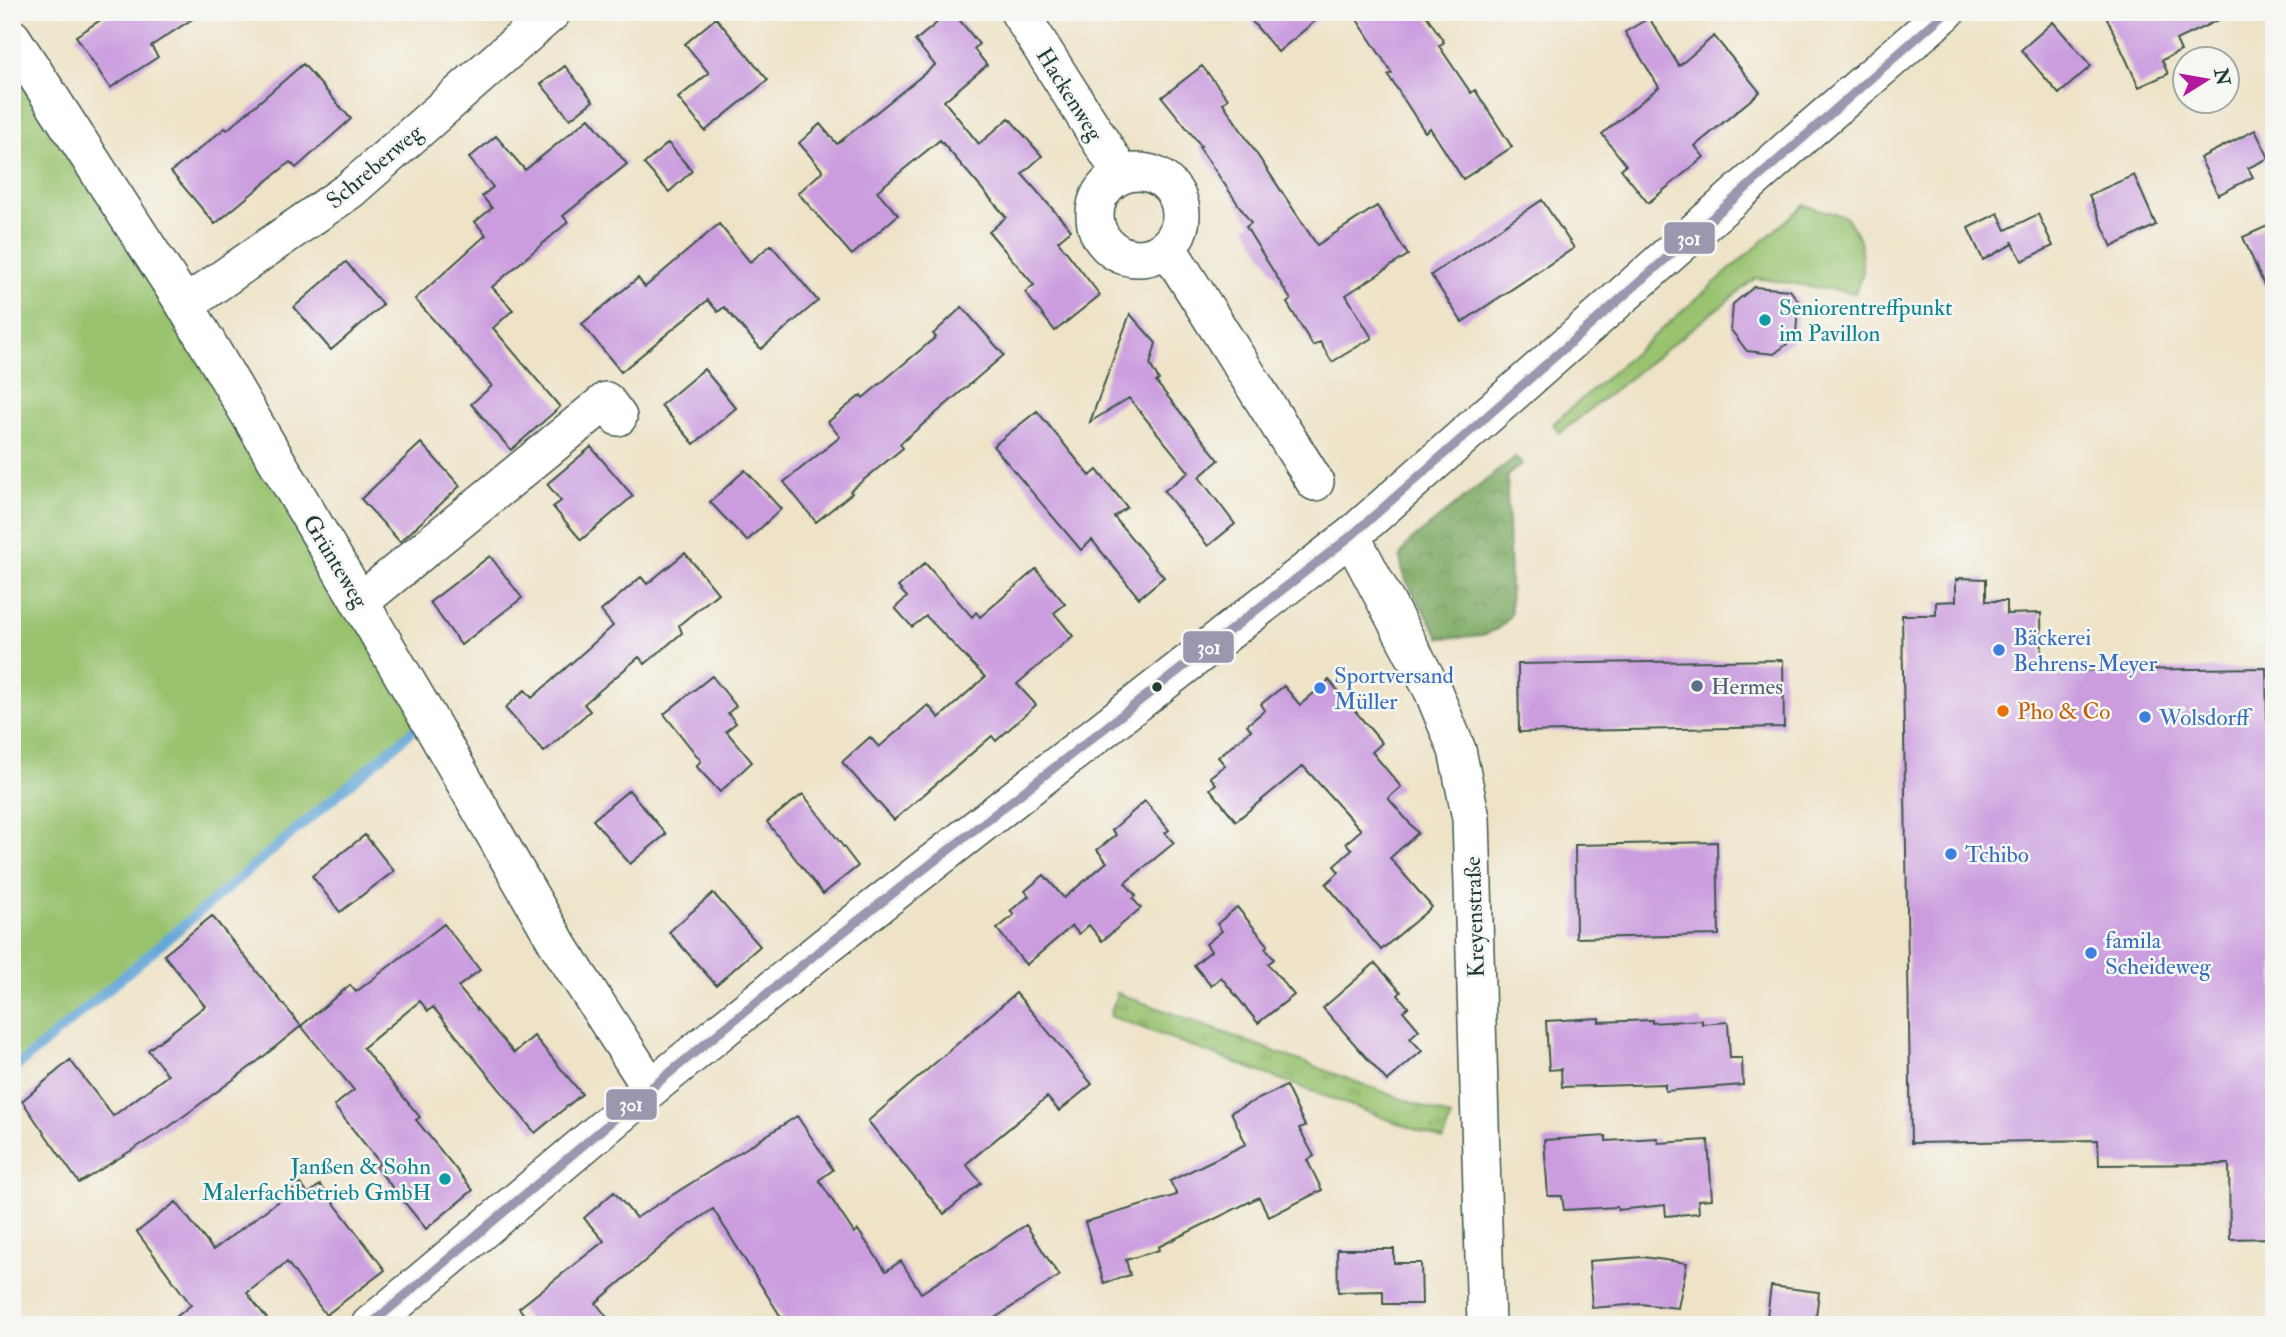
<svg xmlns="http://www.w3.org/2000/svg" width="2286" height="1337" viewBox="0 0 2286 1337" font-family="'IM FELL Double Pica',serif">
<defs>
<pattern id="forest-crowns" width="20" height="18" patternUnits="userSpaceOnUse" patternTransform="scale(1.75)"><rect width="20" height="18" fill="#7aa861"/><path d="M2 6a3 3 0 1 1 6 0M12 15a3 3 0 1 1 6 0" fill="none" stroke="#638a51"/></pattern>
<pattern id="park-tufts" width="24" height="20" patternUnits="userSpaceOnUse" patternTransform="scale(1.75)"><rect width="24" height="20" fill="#98c26e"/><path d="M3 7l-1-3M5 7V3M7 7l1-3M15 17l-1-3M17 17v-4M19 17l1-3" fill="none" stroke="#7b9f5b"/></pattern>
</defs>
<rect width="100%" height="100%" fill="#f6f6f2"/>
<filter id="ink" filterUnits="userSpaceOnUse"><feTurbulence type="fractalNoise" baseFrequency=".0143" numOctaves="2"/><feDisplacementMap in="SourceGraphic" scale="14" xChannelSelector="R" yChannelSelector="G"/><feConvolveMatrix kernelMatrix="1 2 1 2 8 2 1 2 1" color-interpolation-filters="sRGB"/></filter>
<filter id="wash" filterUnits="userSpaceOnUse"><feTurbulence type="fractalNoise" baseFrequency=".00686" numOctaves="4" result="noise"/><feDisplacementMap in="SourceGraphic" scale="28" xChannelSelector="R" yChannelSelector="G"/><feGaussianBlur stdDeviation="1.57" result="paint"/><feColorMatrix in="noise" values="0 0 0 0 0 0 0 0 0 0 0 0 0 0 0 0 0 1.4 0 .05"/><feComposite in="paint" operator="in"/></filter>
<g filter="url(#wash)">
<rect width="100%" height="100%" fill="#eee3c7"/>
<path fill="#98c26e" stroke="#5c8051" stroke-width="2" d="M12,38L428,718L12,1071Z
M1804,205L1847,217L1860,240L1863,272L1855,293L1756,278L1560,433L1553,424Z"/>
<path fill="url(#forest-crowns)" stroke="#4c724a" stroke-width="2" d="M1515,457L1522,464L1508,475L1507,492L1511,613C1498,641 1466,636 1440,638L1404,577L1400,557L1408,543Z"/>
<path fill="url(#park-tufts)" stroke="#5c8051" stroke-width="2" d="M1117,993L1451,1117L1443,1140L1110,1016Z"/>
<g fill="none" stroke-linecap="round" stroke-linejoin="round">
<path stroke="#64a6d8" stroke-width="10" d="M12,1071L422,723"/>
</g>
<g id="blocks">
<path fill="#cb9ddf" d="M113,12H203L151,46L158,57L110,88L76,36Z
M950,12H953L979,44L974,49L987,65L944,101L979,144L1009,118L1042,156L1022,174L1071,230L1058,241L1100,295L1055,331L1025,292L1034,285L989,232L1006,217L940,140L877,191L898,215L852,255L798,193L823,171L799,143L820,124L837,144L935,65L915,41Z
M1244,12H1326L1278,52Z
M1352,12H1424L1444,42L1439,46L1471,93L1475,90L1512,147L1463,179L1430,128L1425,132L1388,75L1392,73Z
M2104,12H2235L2176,40L2181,51L2162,60L2168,74L2139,87Z
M716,18L768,80L705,131L678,98L709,73L685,44Z
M1649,18L1679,66L1714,36L1760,92L1695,146L1704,157L1648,203L1621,169L1626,165L1602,134L1659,87L1625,32Z
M2053,22L2091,66L2059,94L2021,50Z
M303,64L351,119L296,168L290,162L215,224L171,172L225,128L227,130Z
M565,66L593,101L570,119L541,84Z
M1202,66L1228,99L1223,103L1317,245L1377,206L1408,255L1346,295L1372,338L1332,362L1320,342L1313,346L1287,303L1291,300L1246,227L1251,223L1199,147L1201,146L1162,97Z
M589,118L627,164L563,216L568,222L492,287L513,310L493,328L560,407L511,450L471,404L492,386L415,299L486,235L475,222L492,208L482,196L493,187L469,158L496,136L525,170Z
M2255,130L2269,158L2248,168L2253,177L2218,195L2200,158Z
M668,143L692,171L669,192L644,164Z
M2134,175L2156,225L2112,247L2089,195Z
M1542,200L1574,248L1462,322L1431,275Z
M1998,213L2006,230L2038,214L2053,246L2022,261L2012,241L2013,244L1983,260L1968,228Z
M2274,223V308L2243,237Z
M719,224L750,262L771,245L818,301L761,349L724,307L718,312L708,300L621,372L582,324L638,278L645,287Z
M346,262L383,305L331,350L294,307Z
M1754,287L1790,290L1798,301L1796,337L1774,354L1747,351L1731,330L1733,304Z
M962,307L1004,355L900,444L903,448L850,491L852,493L816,522L784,482L840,437L828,422L861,395L863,398L936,337L933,334Z
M1130,314L1156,343L1150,365L1159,380L1156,382L1219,460L1199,477L1235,524L1208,546L1164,491L1189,472L1129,398L1090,422Z
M704,369L736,408L694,444L661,405Z
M1037,411L1090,476L1097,470L1127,507L1114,517L1164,577L1139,598L1092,540L1081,550L993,446Z
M421,443L460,486L400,542L361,499Z
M591,447L633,496L581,540L553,507L561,501L547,484Z
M745,470L781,509L747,541L710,502Z
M685,553L718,593L679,625L682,633L645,664L639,657L584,704L590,711L544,752L505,708L525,690L532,698L613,626L601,611L641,577L647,584Z
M490,556L522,598L461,645L430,602Z
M925,563L972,617L976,612L980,617L1036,569L1065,604L1054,613L1073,636L1017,684L1036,705L996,741L992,736L894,820L842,762L870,737L879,747L928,705L939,718L985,677L926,616L912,627L895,608L907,597L898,587Z
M1959,578L1986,579V601H2007V614L2041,613L2042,671L2266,668L2267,721H2274V1238L2230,1239L2229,1164L2099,1165L2098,1140L1911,1143L1902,615H1936V602L1956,601V579L1959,580Z
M1783,660L1784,727L1519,732L1518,664Z
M712,676L736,706L728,713L736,723L726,731L752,762L720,792L696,766L701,761L664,714Z
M1329,680L1382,743L1372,752L1401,787L1388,798L1418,833L1390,858L1432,907L1381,950L1326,884L1339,872L1334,866L1352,850L1346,843L1361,830L1303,766L1236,821L1210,789L1216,784L1210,777L1225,765L1218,757L1251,730L1247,725L1265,710L1261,704L1284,686L1300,705Z
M629,790L666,834L630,864L593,820Z
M803,794L858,866L823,894L767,822Z
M1145,801L1169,830L1165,833L1174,843L1125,883L1136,896L1133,899L1141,908L1102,941L1089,925L1079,934L1072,926L1026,965L997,929L1014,915L1010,911L1029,896L1025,891L1044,875L1064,898L1107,862L1097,850L1116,835L1112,830Z
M365,835L394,871L340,912L312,876Z
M1717,842L1719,935L1576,938L1575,845Z
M713,893L760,946L716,985L669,932Z
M1237,907L1268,945L1265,948L1274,959L1268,964L1294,995L1258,1023L1221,977L1211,986L1194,965L1211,951L1206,944L1222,931L1217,924Z
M212,916L301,1026L253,1065L169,1127L79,1183L22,1101L70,1060L113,1116L168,1075L148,1050L205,1006L164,955Z
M444,924L480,970L458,987L514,1053L534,1036L582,1094L535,1133L433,1007L428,1011L420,1001L363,1048L420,1117L416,1120L473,1190L426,1229L376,1167L380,1163L334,1106L354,1090L301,1026L350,985L356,992Z
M1375,963L1401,992L1398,995L1408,1007L1403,1011L1419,1030L1410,1038L1422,1051L1387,1081L1323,1008Z
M1016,993L1092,1084L1059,1111L1047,1097L966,1164L981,1183L944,1214L868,1121Z
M1599,1018V1022L1652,1020V1023L1702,1020V1024L1728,1022L1730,1058H1742L1743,1085L1665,1091V1084L1562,1087L1561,1069L1549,1070L1546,1021Z
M1286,1086L1305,1126L1299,1128L1314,1156L1307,1160L1322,1190L1269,1217L1259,1197L1158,1247L1159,1250L1126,1260L1130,1275L1104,1283L1085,1222L1177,1195L1170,1181L1246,1144L1231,1112Z
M797,1116L833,1170L819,1180L854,1233L858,1230L886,1271L901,1261L921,1293L1026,1225L1059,1276L984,1325H786L713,1209L675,1235L596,1303L613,1325H532L519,1308L604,1241L584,1218L614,1192L636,1218Z
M1606,1136V1141L1657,1138L1658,1143L1708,1140L1712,1199L1698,1200L1699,1213L1666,1216L1665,1205L1618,1210L1617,1207L1564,1210L1562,1196H1548L1544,1140Z
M301,1184L308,1194L320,1185L385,1270L326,1315L287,1262L247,1293L272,1325H166L191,1305L137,1232L176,1202L213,1250Z
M1337,1249H1394V1263H1421L1422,1304H1383V1291L1338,1292Z
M1643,1257L1687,1263L1678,1308L1640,1304L1592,1308L1589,1261Z
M1771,1286L1819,1292L1815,1325H1766Z"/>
</g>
</g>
<g filter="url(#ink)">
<use href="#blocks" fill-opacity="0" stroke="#3e564a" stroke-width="2"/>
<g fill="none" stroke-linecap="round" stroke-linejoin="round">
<defs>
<path id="street" d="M1019,12L1122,175
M12,38L185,305L428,718L557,943L651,1088
M1095 215a43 43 0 1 1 86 0a43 43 0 1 1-86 0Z
M1167,247L1315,482
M185,305L350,190L552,12
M1351,536L1433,691L1457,750L1471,818L1486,1325
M360,602L606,401L618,417
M370,1325L651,1088L823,948L1351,536L1812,128L1946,12"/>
</defs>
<use href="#street" stroke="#3e564a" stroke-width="40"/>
<use href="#street" stroke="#fff" stroke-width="37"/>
<defs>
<path id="bus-1" d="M370,1325L651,1088L823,948L1351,536L1946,12"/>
</defs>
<use href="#bus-1" stroke="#f6f6f2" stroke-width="14"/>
<use href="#bus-1" stroke="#9a97ae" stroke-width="9"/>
</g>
</g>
<g fill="#0f9aa8" stroke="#f6f6f2" stroke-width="2.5">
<circle cx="1765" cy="320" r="7"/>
<circle cx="445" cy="1179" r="7"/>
</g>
<g fill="#3f7fe0" stroke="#f6f6f2" stroke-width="2.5">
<circle cx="1999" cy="650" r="7"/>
<circle cx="1320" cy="688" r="7"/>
<circle cx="2145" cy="717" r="7"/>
<circle cx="1951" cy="854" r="7"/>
<circle cx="2091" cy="953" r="7"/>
</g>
<circle fill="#5c6f8a" stroke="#f6f6f2" stroke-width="2.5" cx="1697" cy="686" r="7"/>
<circle fill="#1f3d34" stroke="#f6f6f2" stroke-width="2.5" cx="1157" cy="687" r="6"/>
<circle fill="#e8710a" stroke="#f6f6f2" stroke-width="2.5" cx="2003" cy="711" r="7"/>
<g text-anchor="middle" stroke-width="5" stroke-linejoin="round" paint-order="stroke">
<g font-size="23" fill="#1f3d34" stroke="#f6f6f2">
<text transform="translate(1070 94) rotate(58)" y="8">Hackenweg</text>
<text transform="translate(374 166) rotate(-40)" y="8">Schreberweg</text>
<text transform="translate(336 561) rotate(59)" y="8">Grünteweg</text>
<text transform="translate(1474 917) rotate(-92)" y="8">Kreyenstraße</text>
</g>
<g font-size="23" fill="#0d838f" stroke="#f6f6f2" text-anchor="start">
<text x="1779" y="315">Seniorentreffpunkt<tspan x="1779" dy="26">im Pavillon</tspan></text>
<text x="431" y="1174" text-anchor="end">Janßen &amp; Sohn<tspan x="431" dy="26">Malerfachbetrieb GmbH</tspan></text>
</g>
<g font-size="23" fill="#366cbe" stroke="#f6f6f2" text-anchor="start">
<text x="2013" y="645">Bäckerei<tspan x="2013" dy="26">Behrens-Meyer</tspan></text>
<text x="1334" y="683">Sportversand<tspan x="1334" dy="26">Müller</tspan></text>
<text x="2159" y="725">Wolsdorff</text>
<text x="1965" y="862">Tchibo</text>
<text x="2105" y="948">famila<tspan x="2105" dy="26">Scheideweg</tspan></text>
</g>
<g font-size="23" fill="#4e5e75" stroke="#f6f6f2" text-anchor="start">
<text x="1711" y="694">Hermes</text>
</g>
<g font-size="23" fill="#c56008" stroke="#f6f6f2" text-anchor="start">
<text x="2017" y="719">Pho &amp; Co</text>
</g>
</g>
<g stroke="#f6f6f2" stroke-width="2.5">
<rect x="1663" y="221" width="53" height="34" rx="7" fill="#9a97ae"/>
<rect x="1182" y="630" width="53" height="34" rx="7" fill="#9a97ae"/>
<rect x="605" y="1088" width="53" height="33" rx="7" fill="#9a97ae"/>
</g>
<g font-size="19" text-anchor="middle" font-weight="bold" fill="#fff">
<text x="1689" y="245">301</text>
<text x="1209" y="654">301</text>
<text x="631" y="1111">301</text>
</g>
<rect width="2286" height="1337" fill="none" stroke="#f6f6f2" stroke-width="42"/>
<g transform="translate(2206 80) rotate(79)"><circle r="33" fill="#f6f6f2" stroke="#a0aca6" stroke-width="2"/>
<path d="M0-5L12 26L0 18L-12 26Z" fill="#b5179e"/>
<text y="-10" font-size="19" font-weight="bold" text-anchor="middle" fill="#1f3d34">N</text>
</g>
</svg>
